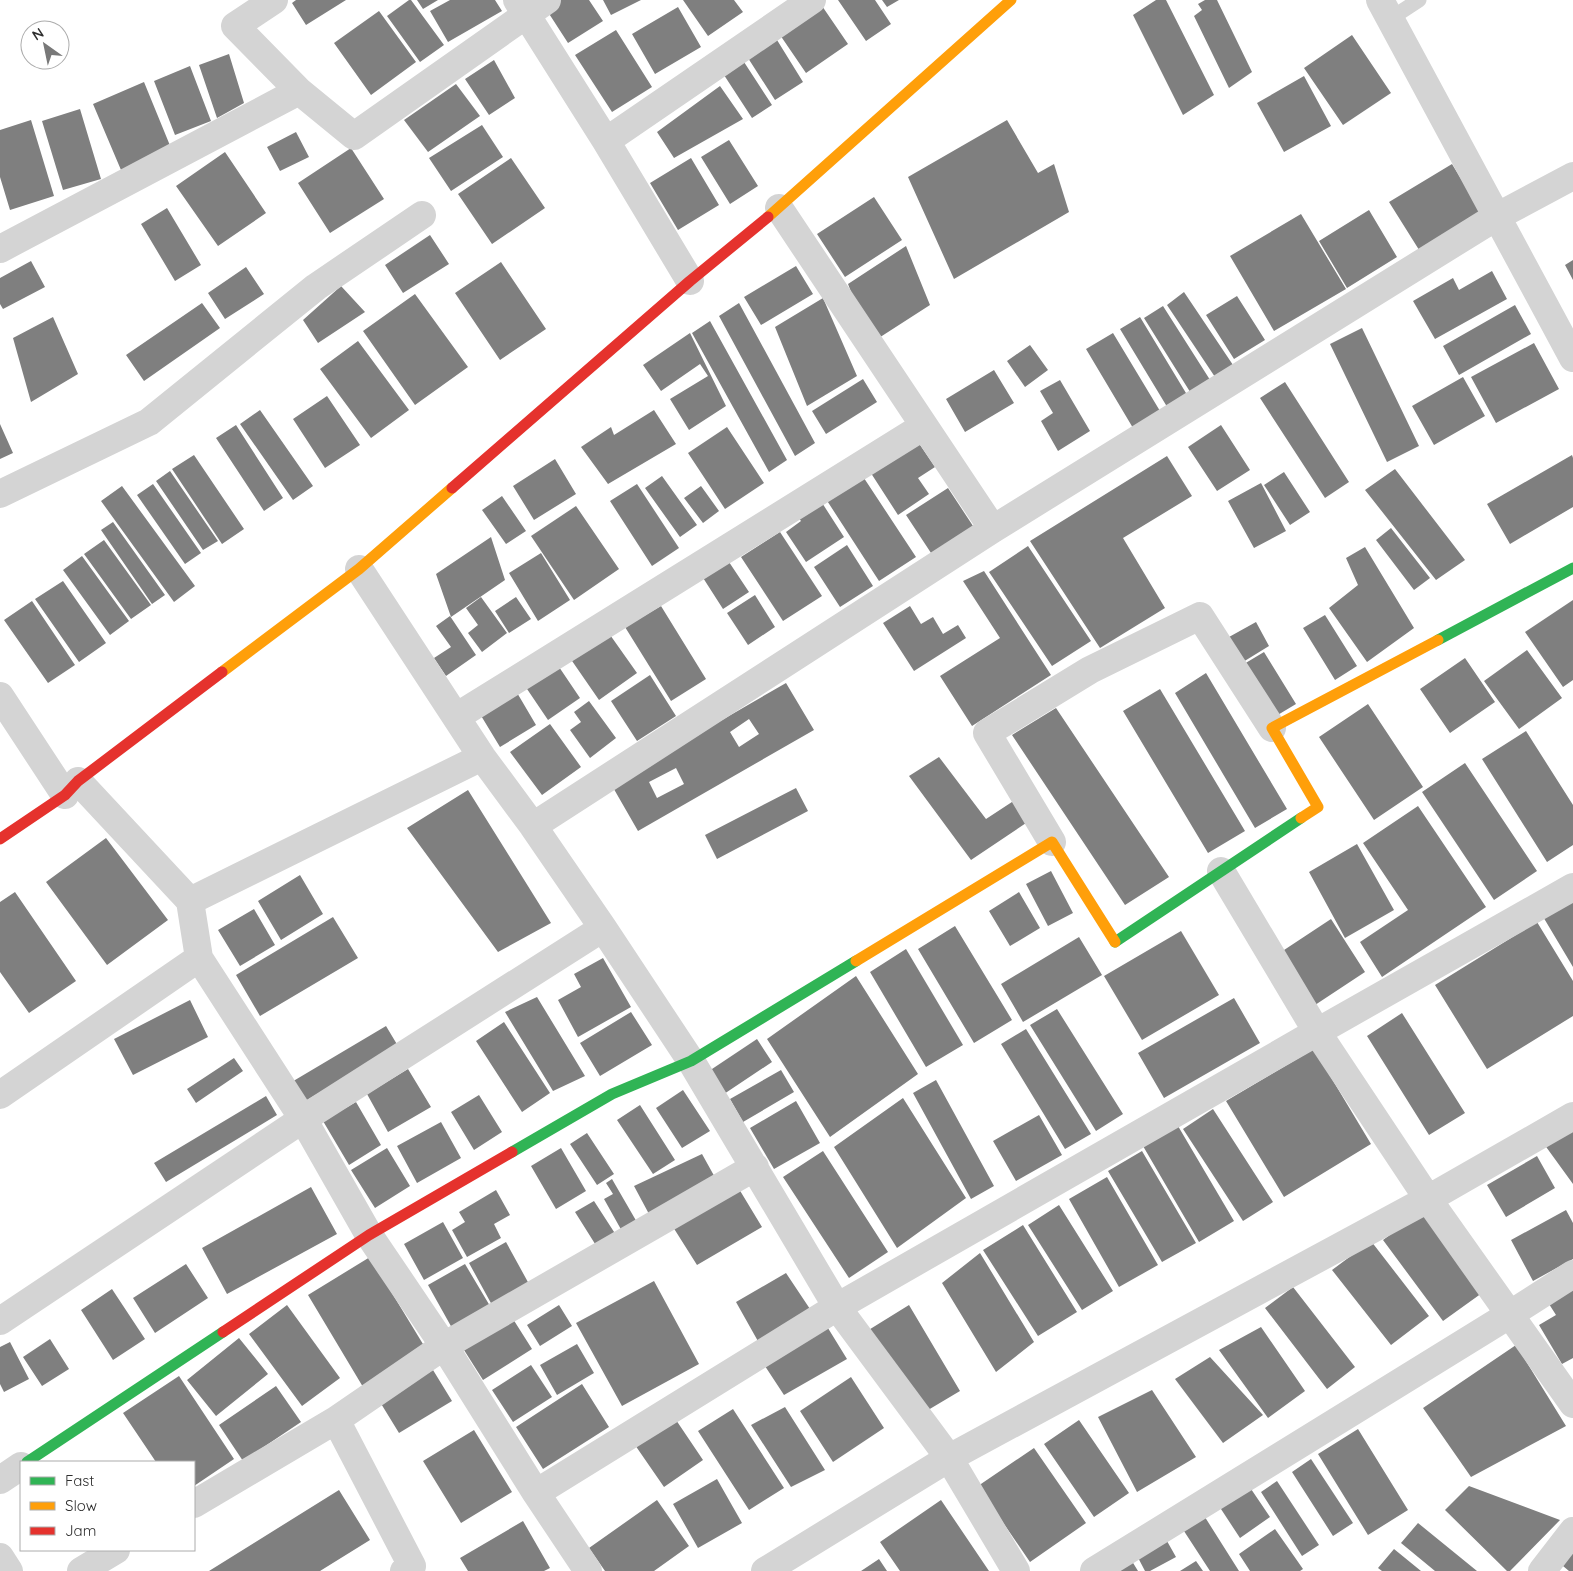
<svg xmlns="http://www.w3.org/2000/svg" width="1573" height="1571" viewBox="0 0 1573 1571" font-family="Quicksand,sans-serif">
<rect width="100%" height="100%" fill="#fff"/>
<path fill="#7f7f7f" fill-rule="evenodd" d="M296,0H346L306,25L292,3Z
M409,0H411L444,45L420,62L387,16Z
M417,0H438L423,9Z
M450,0H495L502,11L448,42L430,11Z
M560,0H589L603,21L568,43L546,9Z
M603,0H641L611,15Z
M683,0H734L743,12L708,36Z
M838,0H875L891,24L866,41Z
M882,0H899L887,7Z
M1156,0H1166L1214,95L1183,115L1133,15Z
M1205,0H1217L1252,72L1229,88L1194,16L1202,10L1198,4Z
M820,3L848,44L806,73L778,32Z
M678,7L701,47L655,74L632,34Z
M379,11L416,62L371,95L334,43Z
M616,30L652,87L612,112L575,55Z
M1352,35L1391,93L1343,125L1304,68Z
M777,40L803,82L775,100L748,58Z
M229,54L244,103L217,118L199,65Z
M494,60L515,98L489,115L465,79Z
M744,62L772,105L752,118L724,75Z
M190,66L211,121L175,135L154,81Z
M1304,76L1331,126L1284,152L1257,103Z
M144,82L171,148L121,170L93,104Z
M456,84L480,116L428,152L404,120Z
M720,86L743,119L674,158L657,132Z
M80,109L101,179L63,190L42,121Z
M31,120L54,196L10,210L0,177V130Z
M1007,120L1038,173L1054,164L1069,212L954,279L908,177Z
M482,125L503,157L451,191L429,158Z
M296,132L309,157L280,171L267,147Z
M729,140L758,186L730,204L701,157Z
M351,148L384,199L330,233L298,183Z
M225,152L266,213L218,246L176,186Z
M511,158L545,208L492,244L458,194Z
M691,158L719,205L678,230L650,183Z
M1452,164L1483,215L1421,253L1389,202Z
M874,197L902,240L845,277L817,234Z
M167,208L201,265L175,281L141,224Z
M1369,210L1397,257L1347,288L1319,241Z
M1301,214L1346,289L1274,331L1230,256Z
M430,235L449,264L403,293L385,265Z
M906,246L930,305L871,343L848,284Z
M1573,260V280L1565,265Z
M31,261L45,287L3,309L0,304V278Z
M501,262L546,329L500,360L455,293Z
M796,266L813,294L761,325L744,297Z
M246,267L264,294L225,319L208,293Z
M1492,271L1507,299L1435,339L1413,301L1453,278L1459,290Z
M341,286L365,312L318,343L303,320Z
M1184,292L1233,365L1215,377L1167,305Z
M415,294L468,367L415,405L363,331Z
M1237,296L1265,340L1234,359L1206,315Z
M823,298L857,376L807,406L775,327Z
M202,303L220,328L144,381L126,355Z
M739,303L815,443L795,456L719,316Z
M1515,305L1531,334L1459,375L1443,346Z
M1163,306L1212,383L1192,395L1144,318Z
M53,317L78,374L31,402L13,338Z
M1140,317L1189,398L1169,410L1120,329Z
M710,321L787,460L769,472L692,333Z
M1362,328L1419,446L1387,462L1330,344Z
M690,333L726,406L689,430L670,399L708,376L700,364L661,391L643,365Z
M1113,333L1160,411L1133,428L1086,349Z
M358,341L409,410L371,438L320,369Z
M1534,343L1559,389L1496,423L1471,377Z
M1030,345L1048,370L1025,387L1007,361Z
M994,370L1014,403L965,432L946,399Z
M1463,377L1485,416L1434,445L1412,406Z
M863,379L877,402L826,434L812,411Z
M1060,380L1090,431L1058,451L1041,421L1053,413L1040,391Z
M1285,382L1349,482L1325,498L1260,398Z
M327,396L360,445L325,468L293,419Z
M260,410L313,486L293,500L240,424Z
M654,410L676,444L608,484L581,447L611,427L614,435Z
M0,424L13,453L0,459Z
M236,425L283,498L264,511L216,438Z
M1221,425L1250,470L1217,491L1188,447Z
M727,427L764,483L725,509L688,453Z
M914,436L935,467L918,478L929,494L898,515L867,467Z
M194,455L244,529L222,544L172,469Z
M1572,455L1573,458V507L1510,544L1487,504Z
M1167,456L1192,496L1123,538L1165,608L1100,648L1030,541Z
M555,459L576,494L534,520L513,486Z
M1395,469L1465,560L1436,580L1365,490Z
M170,471L218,541L203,550L156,481Z
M860,472L916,557L879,581L824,496Z
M1284,472L1310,512L1290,525L1264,485Z
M662,476L697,525L680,537L645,488Z
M1261,483L1286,531L1254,548L1228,501Z
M153,484L201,553L185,564L137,495Z
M637,484L679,548L652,566L610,501Z
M122,486L195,586L174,602L101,501Z
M701,486L719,511L703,523L684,498Z
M948,488L975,529L933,556L906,515Z
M817,495L844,537L806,562L786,532L801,521L798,517Z
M502,496L526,531L506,544L482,510Z
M576,506L619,569L574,600L531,536Z
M113,522L165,595L152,604L101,530Z
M1391,528L1430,578L1414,590L1376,540Z
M780,532L822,596L783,621L741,557Z
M491,537L505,580L451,617L436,574Z
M104,540L151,605L131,619L84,554Z
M847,545L873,586L840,607L814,567Z
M1028,546L1091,641L1052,666L989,572Z
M1365,547L1414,628L1367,662L1329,608L1358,585L1346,558Z
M541,553L570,600L538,621L509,573Z
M723,553L749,592L723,609L698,570Z
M82,556L129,621L110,635L63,570Z
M984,571L1051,675L972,726L940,676L1000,638L963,581Z
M63,581L106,643L79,662L35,599Z
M755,595L775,627L748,645L727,613Z
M481,597L507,633L482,652L468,633L478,625L466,608Z
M516,597L531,619L509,633L495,611Z
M1573,600V680L1563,687L1525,632Z
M32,601L75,665L48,683L4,620Z
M661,606L706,679L671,701L625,627Z
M910,606L921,624L933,617L943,634L958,625L966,638L914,671L883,623Z
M1325,615L1357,666L1335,680L1303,628Z
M450,616L476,655L446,676L434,658L451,647L436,626Z
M1256,622L1269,646L1243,662L1229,637Z
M608,632L637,673L599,700L570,658Z
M1527,650L1562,698L1519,729L1484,681Z
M1264,652L1296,704L1276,716L1244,664Z
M1465,658L1495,702L1450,733L1420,689Z
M557,664L580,698L548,720L525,686Z
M1206,673L1287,809L1255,828L1175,693Z
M650,675L676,716L637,741L611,701Z
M786,683L814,730L638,831L611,784ZM749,719L759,734L739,747L730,732ZM676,768L684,784L657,798L649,782Z
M1160,689L1245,831L1208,853L1123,711Z
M516,691L536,725L500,747L480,714Z
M589,701L616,738L590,758L570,730L581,722L574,712Z
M1368,704L1423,787L1374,820L1319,737Z
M1056,708L1169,877L1125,905L1012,735Z
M550,724L581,767L542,795L510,752Z
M1526,731L1573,805V845L1547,862L1482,759Z
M939,757L986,819L1015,800L1029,821L971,860L909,776Z
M1465,763L1537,871L1494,900L1422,792Z
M796,788L808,811L717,859L705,835Z
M468,790L551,923L498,952L407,828Z
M1418,806L1486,907L1382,977L1360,942L1408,910L1363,843Z
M106,838L168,920L107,965L46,882Z
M1357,844L1394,910L1345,938L1309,872Z
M1051,871L1073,913L1048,926L1026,884Z
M300,875L323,914L281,940L258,901Z
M15,892L76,981L29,1013L0,972V902Z
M1019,892L1040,928L1010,946L989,911Z
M1573,897V967L1542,915Z
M254,909L275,945L240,966L218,930Z
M333,917L358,958L260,1016L236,975Z
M1331,919L1365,972L1312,1007L1278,954Z
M1537,922L1573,981V1016L1487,1069L1435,985Z
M955,926L1012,1020L974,1043L918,949Z
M1181,931L1219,995L1142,1040L1104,976Z
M1079,937L1102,975L1023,1022L1001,984Z
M906,949L963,1045L926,1067L870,972Z
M603,958L631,1007L578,1037L558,1000L581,987L574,974Z
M856,976L918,1074L830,1137L767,1039Z
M537,997L585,1076L553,1091L505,1012Z
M1234,998L1260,1043L1164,1098L1138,1053Z
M190,1000L208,1037L133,1075L114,1039Z
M1057,1009L1123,1114L1096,1131L1030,1025Z
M631,1012L652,1045L600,1076L580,1043Z
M1402,1013L1465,1113L1429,1135L1367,1036Z
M504,1022L550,1093L522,1112L476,1041Z
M386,1026L398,1046L302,1103L290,1083Z
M1026,1029L1091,1134L1065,1149L1001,1044Z
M757,1039L772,1062L724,1094L709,1071Z
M1314,1049L1371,1144L1284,1197L1226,1101Z
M234,1058L243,1071L196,1103L187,1089Z
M408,1069L431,1107L388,1132L367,1094Z
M781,1070L794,1092L743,1122L730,1099Z
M936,1080L994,1186L971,1199L913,1093Z
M683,1090L710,1131L682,1148L656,1108Z
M479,1095L502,1132L474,1150L451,1112Z
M266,1096L277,1115L166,1182L154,1163Z
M903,1098L966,1198L897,1248L834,1147Z
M796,1101L820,1143L774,1169L750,1128Z
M356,1102L381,1145L349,1165L323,1121Z
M640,1105L675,1160L653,1174L617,1120Z
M1213,1109L1273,1202L1243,1221L1183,1129Z
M1039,1115L1062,1155L1016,1181L993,1141Z
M441,1122L461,1158L417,1183L397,1146Z
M1573,1123V1184L1544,1144Z
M1178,1126L1234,1221L1199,1242L1143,1146Z
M587,1133L614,1174L597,1185L570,1144Z
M387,1148L410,1186L375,1208L351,1170Z
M561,1148L586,1191L556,1209L531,1166Z
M823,1151L888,1252L849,1278L783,1177Z
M1142,1151L1196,1243L1162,1262L1108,1171Z
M702,1154L717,1181L649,1214L634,1186Z
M1537,1156L1555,1188L1506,1217L1487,1185Z
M1107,1177L1158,1265L1119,1287L1069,1199Z
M612,1179L638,1224L623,1233L604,1199L613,1194L606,1183Z
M311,1187L337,1234L227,1294L202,1248Z
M739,1189L762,1227L697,1265L673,1227Z
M496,1190L510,1215L494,1224L501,1238L467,1257L452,1230L465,1222L459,1212Z
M594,1201L616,1235L597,1247L575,1212Z
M1059,1205L1113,1291L1082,1310L1028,1225Z
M1566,1210L1573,1223V1259L1533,1281L1511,1240Z
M1422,1211L1482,1293L1443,1321L1383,1240Z
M443,1222L463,1258L424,1280L404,1244Z
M1023,1225L1077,1312L1038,1336L983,1250Z
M1371,1241L1429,1316L1391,1345L1332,1270Z
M506,1242L529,1284L492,1305L469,1263Z
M980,1253L1034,1342L996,1372L942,1283Z
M370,1257L426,1349L363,1387L308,1295Z
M186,1264L208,1298L155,1333L133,1298Z
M465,1264L490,1306L452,1328L428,1285Z
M786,1273L812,1312L759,1343L736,1302Z
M654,1281L699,1364L622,1406L576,1323Z
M1293,1287L1355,1367L1327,1389L1265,1308Z
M112,1289L145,1339L113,1360L81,1310Z
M1573,1289V1358L1562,1364L1539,1325L1556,1315L1549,1304Z
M287,1305L340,1378L302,1406L249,1334Z
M559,1305L572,1326L540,1346L527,1325Z
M909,1305L960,1391L918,1416L867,1331Z
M513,1319L532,1349L483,1380L464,1350Z
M823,1320L847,1359L784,1395L759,1357Z
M1261,1327L1305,1391L1268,1418L1219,1350Z
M239,1338L268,1374L216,1416L187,1380Z
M50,1339L69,1369L42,1386L23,1357Z
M10,1342L29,1379L4,1392L0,1384V1347Z
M577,1344L594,1373L557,1395L540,1365Z
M1516,1345L1566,1426L1471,1477L1423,1408Z
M1210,1357L1263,1415L1223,1443L1175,1379Z
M531,1365L552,1397L513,1422L492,1390Z
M433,1370L452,1401L399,1433L380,1402Z
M179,1376L234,1459L194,1486V1462H156L123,1413Z
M851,1377L884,1428L833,1462L800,1411Z
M582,1384L609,1427L543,1469L516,1427Z
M276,1386L301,1422L243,1461L219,1425Z
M1152,1390L1196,1457L1137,1492L1098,1417Z
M785,1407L825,1470L791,1487L751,1425Z
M733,1409L784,1488L749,1510L698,1431Z
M674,1417L703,1460L664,1487L635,1445Z
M1079,1420L1129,1493L1094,1517L1044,1444Z
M1358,1429L1408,1510L1368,1535L1318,1454Z
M474,1430L512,1492L461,1523L423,1461Z
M1034,1448L1086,1523L1030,1562L978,1486Z
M1311,1459L1353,1523L1333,1536L1292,1472Z
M717,1479L742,1523L698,1548L673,1504Z
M1277,1481L1319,1545L1302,1556L1261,1492Z
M1249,1486L1270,1517L1240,1538L1219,1506Z
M1469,1486L1560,1520L1510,1571H1507L1445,1510Z
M339,1490L370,1540L320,1571H209Z
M657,1500L689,1546L654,1571H605L589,1548Z
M941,1500L989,1571H900L880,1542Z
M1203,1514L1239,1571H1210L1182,1528Z
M523,1521L550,1568L544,1571H468L460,1558Z
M1418,1523L1477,1571H1435L1401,1543Z
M1275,1529L1303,1569L1300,1571H1250L1239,1554Z
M1163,1534L1176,1557L1150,1571H1145L1134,1550Z
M1573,1540V1571H1569L1557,1561Z
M1394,1549L1421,1571H1382L1378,1568Z
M1127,1553L1138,1571H1096Z
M879,1559L887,1571H861Z
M1196,1561L1203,1571H1180Z"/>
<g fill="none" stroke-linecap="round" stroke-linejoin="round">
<path stroke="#d4d4d4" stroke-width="15" d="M1390,19L1419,0"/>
<path stroke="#d4d4d4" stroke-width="28" d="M274,0L235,26L299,91
M517,0L606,141L690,281
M1380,0L1573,358
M606,141L812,0
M779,208L993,529
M0,249L299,91L354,136L547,0
M0,494L149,422L316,287L422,215
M359,569L482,757L533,826L603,928L691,1061L837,1307L949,1458L1016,1571
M0,696L65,795
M456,717L924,426
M78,781L190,901L199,958L303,1119L369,1235L444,1346L536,1493L588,1571
M533,826L993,529L1496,217L1573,176
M1052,842L987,733L1090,670L1200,616L1272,728
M1573,887L1317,1032L1428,1199L1573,1404
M190,901L482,757
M0,1095L199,958
M0,1321L303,1119L603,928
M0,1480L21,1466
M536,1493L837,1307L1317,1032L1221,871
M194,1504L336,1420
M0,1557L9,1571
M81,1571L116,1550
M404,1571L412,1566L336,1420L444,1346L755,1167
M765,1571L949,1458L1428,1199L1573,1116
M1094,1571L1509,1315L1573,1274
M1542,1571L1573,1531"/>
<path stroke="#30b455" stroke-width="11" d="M1438,640L1573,568
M1115,942L1301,818
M512,1152L612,1094L691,1061L856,961
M27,1462L223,1332"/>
<path stroke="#ff9f0a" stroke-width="11" d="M768,217L1011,0
M222,672L359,569L452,488
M1301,818L1318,807L1272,728L1438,640
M856,961L1052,842L1115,942"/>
<path stroke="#e5322d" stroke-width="11" d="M452,488L690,281L768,217
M0,839L65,795L78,781L222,672
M223,1332L369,1235L512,1152"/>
</g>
<rect x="20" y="1461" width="175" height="90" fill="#ffffff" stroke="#acacac"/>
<rect x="30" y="1477" width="25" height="8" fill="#30b455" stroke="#acacac"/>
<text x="65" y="1486" font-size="15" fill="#2f2f2f">Fast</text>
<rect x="30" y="1502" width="25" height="8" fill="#ff9f0a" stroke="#acacac"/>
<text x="65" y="1511" font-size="15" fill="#2f2f2f">Slow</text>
<rect x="30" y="1527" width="25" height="8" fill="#e5322d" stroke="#acacac"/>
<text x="65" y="1536" font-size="15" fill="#2f2f2f">Jam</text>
<g transform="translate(45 45) rotate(327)"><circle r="24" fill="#ffffff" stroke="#acacac"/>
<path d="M0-4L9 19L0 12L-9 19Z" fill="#787878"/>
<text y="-8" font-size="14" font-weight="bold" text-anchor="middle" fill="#2f2f2f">N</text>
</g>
</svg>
